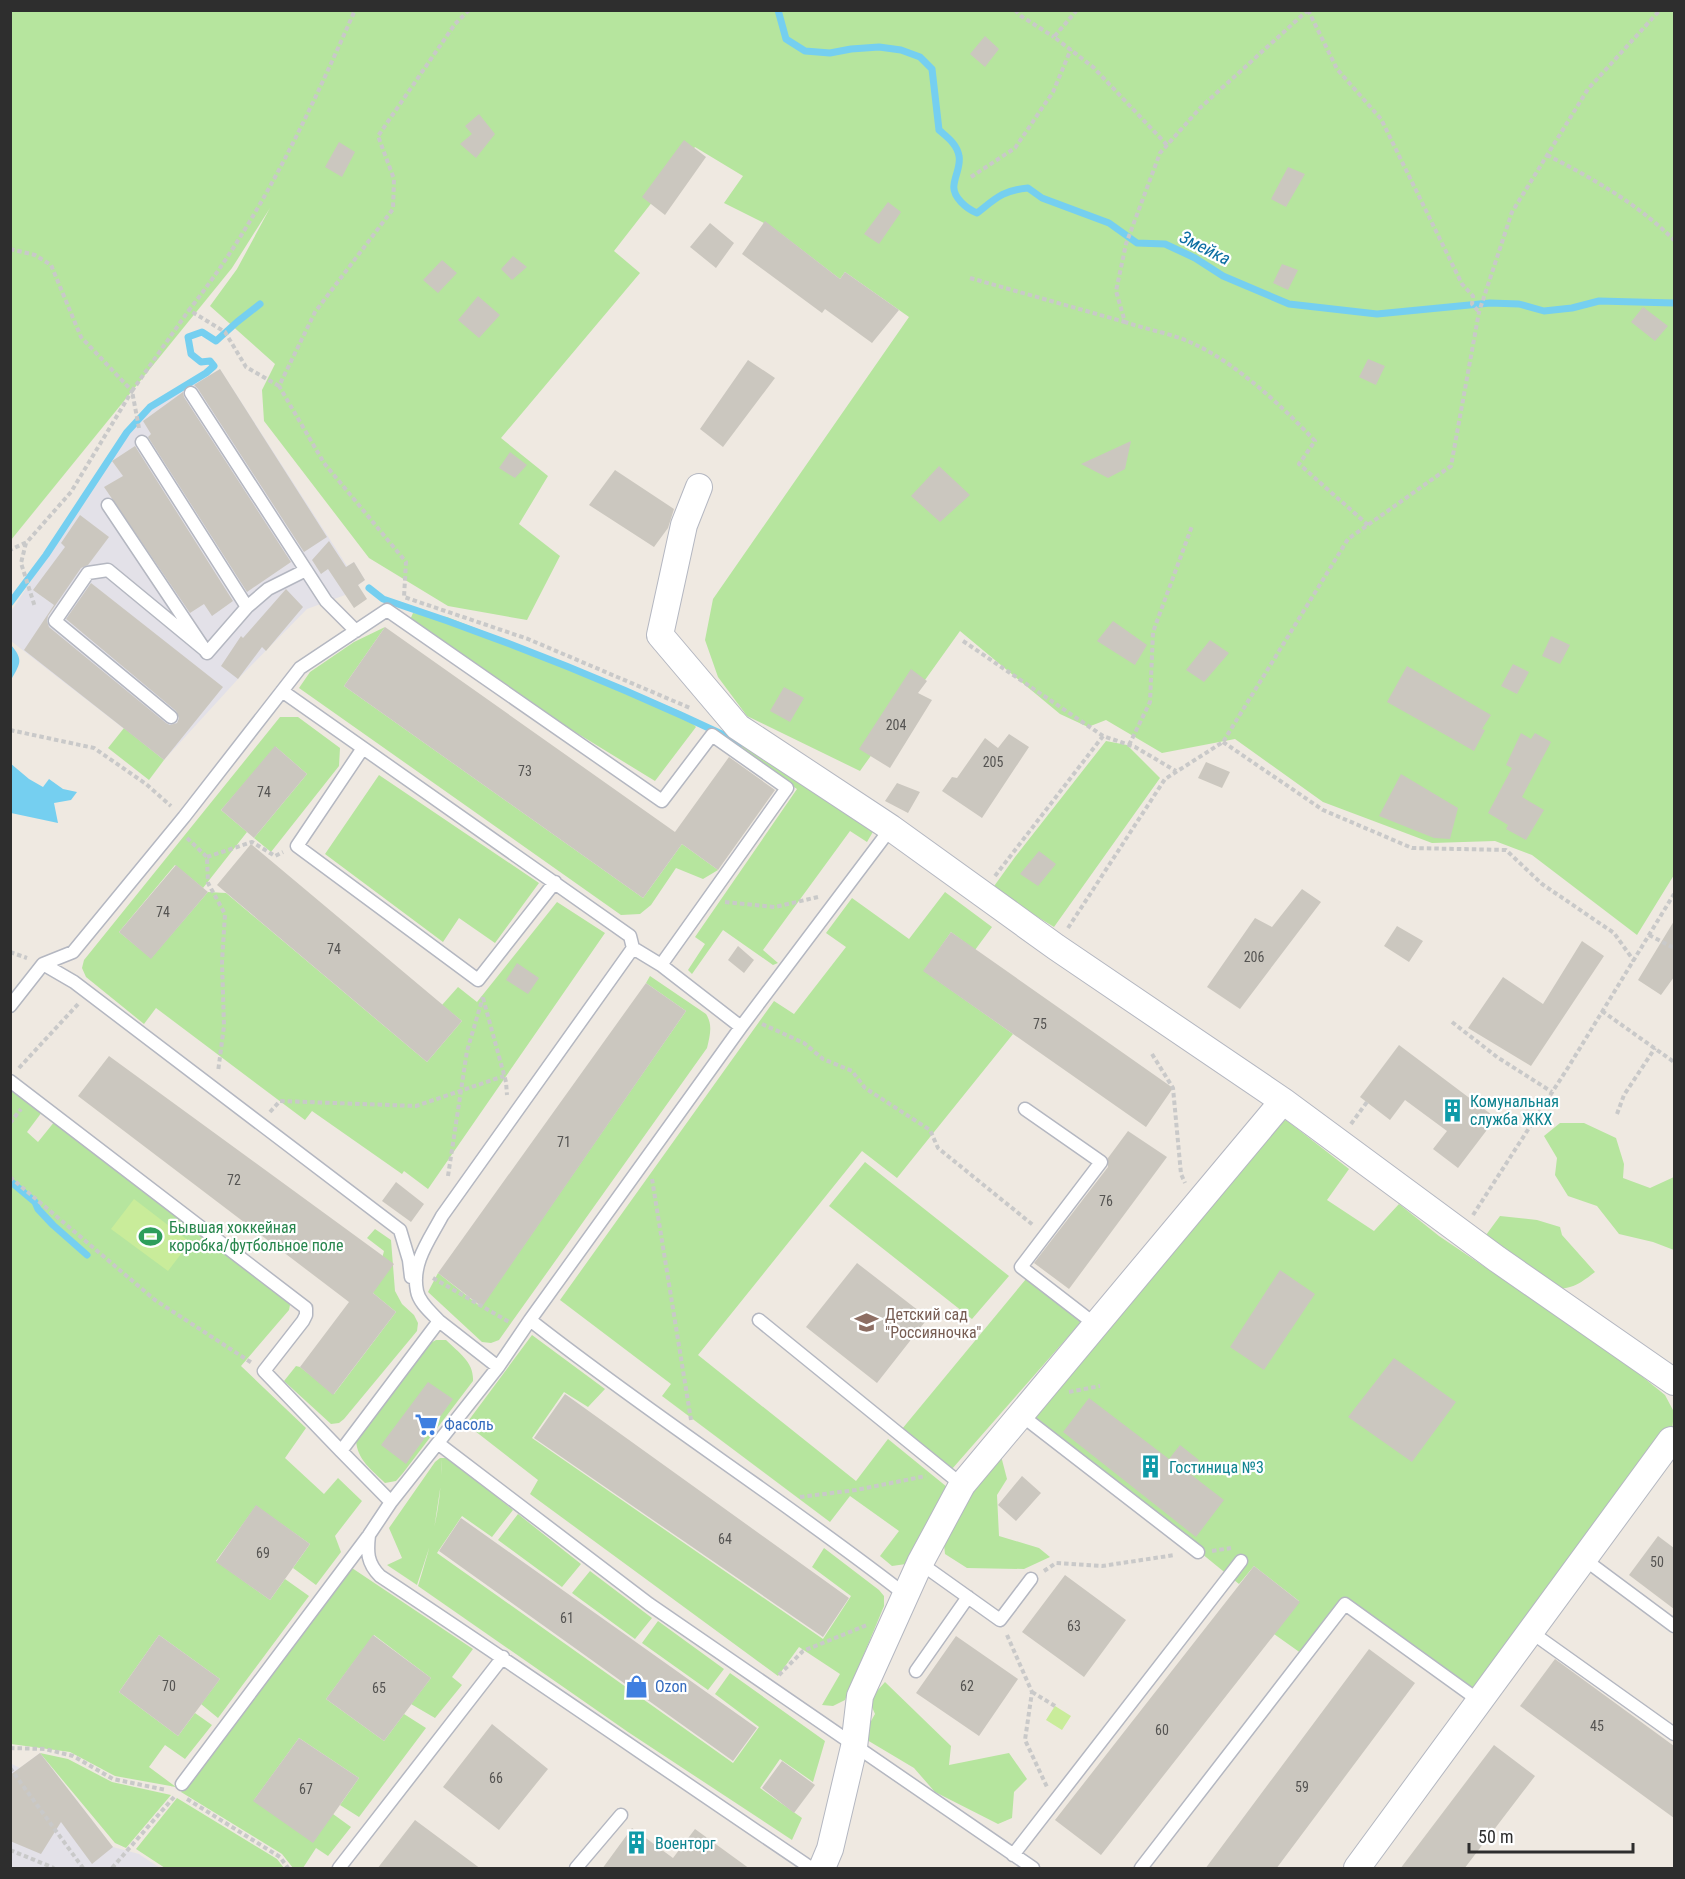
<svg xmlns="http://www.w3.org/2000/svg" width="1685" height="1879" viewBox="0 0 1685 1879" font-family="'Roboto Condensed',sans-serif">
<rect width="100%" height="100%" fill="#efe9e1"/>
<path fill="#e3e1e8" d="M220,369L347,566L354,562L365,580L345,595L307,609L238,679L164,760L11,641L10,613L141,414Z
M40,1753L113,1847L139,1854L160,1868H11L10,1763L20,1768Z"/>
<path fill="#b6e59e" d="M11,11H1674V875L1637,935L1532,855L1495,841L1432,843L1323,802L1235,739L1162,753L1106,720L1088,727L1060,714L960,631L860,771L747,716L718,677L705,640L713,599L909,317L845,272L840,279L772,227L724,203L743,176L695,147L614,251L640,273L501,438L548,476L519,524L560,556L527,620L448,606L369,558L264,421L262,390L275,364L210,306L237,269L270,208L232,268L11,540Z
M413,613L447,617L573,666L682,712L696,727L655,781L549,716L410,620Z
M385,627L344,686L643,898L682,844L718,870L703,879L676,868L651,905L640,914L621,915L299,688L310,672L354,642Z
M280,717H298L340,748L339,766L271,852L254,838L307,774L276,747L221,810L247,832L203,888L175,865L119,932L151,958L208,892L226,893L427,1062L462,1021L442,1005L458,987L477,1002L557,902L605,933L428,1189L404,1171L402,1174L312,1111L305,1120L156,1008L144,1024L86,977L82,968L84,960Z
M124,728L164,760L149,780L108,748Z
M721,737L756,746L874,830L867,842L850,831L763,950L778,963L773,965L723,930L692,974L688,970L705,944L695,937L797,789Z
M1106,741L1127,745L1160,778L1054,927L992,889L1015,857Z
M379,775L539,883L495,943L459,918L443,942L325,854Z
M945,892L992,927L975,950L951,932L924,971L1013,1034L897,1178L862,1151L698,1355L856,1481L888,1439L947,1487L906,1564L892,1566L880,1556L899,1531L850,1496L830,1522L662,1396L671,1384L560,1300L774,1001L794,1014L846,947L826,933L852,898L909,939Z
M650,976L706,1014C713,1025 710,1035 707,1048L499,1340L491,1343L482,1342L428,1292L438,1273L481,1307L686,1011L646,983Z
M10,1087L42,1112L27,1132L38,1142L55,1121L286,1298L290,1305L289,1310L241,1366L306,1428L285,1458L324,1494L338,1478L362,1501L335,1536L341,1552L316,1585L293,1568L310,1544L256,1506L216,1561L270,1600L285,1579L309,1596L218,1718L201,1704L220,1679L159,1635L119,1692L178,1736L195,1713L212,1725L185,1759L165,1745L149,1767L176,1787L115,1776L70,1752L11,1744Z
M1286,1120L1349,1169L1327,1200L1374,1231L1399,1204L1439,1236L1618,1357L1665,1395L1674,1412L1671,1440L1481,1702L1345,1604L1305,1656L1274,1634L1299,1601L1254,1566L1239,1584L1029,1413L1263,1134Z
M1560,1123H1584L1616,1138L1624,1164L1623,1178L1650,1188L1674,1177V1250L1653,1242L1619,1234L1597,1206L1568,1196L1555,1175L1557,1158L1544,1136Z
M865,1162L1009,1276L972,1319L829,1206Z
M1500,1216L1537,1220L1560,1227L1562,1235L1595,1272C1586,1279 1577,1286 1566,1288C1545,1293 1502,1249 1486,1235Z
M375,1229L391,1240L395,1291L402,1304L414,1315L418,1323L417,1331L344,1419L339,1423L331,1424L284,1381L296,1366L300,1367L334,1394L396,1312L373,1293L384,1251L367,1238Z
M1026,1279L1081,1322L952,1469L902,1429Z
M532,1335L605,1389L588,1407L564,1392L532,1438L823,1639L851,1596L812,1567L824,1548L879,1590L884,1596V1606L845,1700L833,1706L822,1705L840,1674L799,1647L778,1676L530,1494L538,1480L466,1424Z
M436,1340H446C459,1353 474,1362 473,1381L403,1473L396,1481L385,1483C372,1470 357,1460 356,1440L427,1345Z
M1000,1452L1007,1479L997,1495L999,1536L1039,1548L1050,1557L1024,1569L967,1568L945,1554L943,1535Z
M440,1458H447L452,1461L513,1510L492,1537L462,1516L437,1553L733,1763L759,1727L715,1694L730,1673L825,1741L813,1782L780,1759L760,1788L802,1818L792,1840L628,1732L418,1586C431,1544 443,1503 441,1459V1483L433,1536L417,1585L387,1565L402,1558L389,1528L435,1462Z
M518,1514L581,1564L562,1587L498,1540Z
M349,1566L473,1649L452,1677L462,1685L435,1718L411,1704L431,1678L374,1635L326,1699L384,1741L404,1714L426,1728L359,1817L340,1805L359,1778L299,1738L254,1800L333,1814L351,1827L328,1856L316,1848L303,1868H293L282,1854L181,1792Z
M590,1571L652,1618L635,1639L572,1593Z
M658,1621L724,1669L708,1690L642,1643Z
M885,1682L951,1746L949,1765L1009,1753L1027,1779L1014,1792L1012,1818L998,1824L935,1792L914,1768L862,1737L875,1714L869,1700Z
M40,1753L68,1759L112,1782L171,1795L126,1848L115,1843Z
M177,1798L277,1859L284,1868H165L136,1849Z"/>
<path fill="#c9ec9a" d="M134,1199L190,1242L168,1271L111,1229Z
M1055,1706L1071,1716L1062,1730L1046,1720Z"/>
<path fill="#75cff0" d="M11,645C24,660 20,664 11,680Z
M10,763L29,779L43,787L49,779L63,789L77,792L71,800L54,803L58,823L11,813Z"/>
<g fill="none" stroke-linecap="round" stroke-linejoin="round">
<path stroke="#75cff0" stroke-width="7" d="M778,10L786,39L805,51L830,53L851,49L879,47L901,50L920,57L932,69L939,130C947,137 957,144 959,156C961,166 955,175 954,185C952,197 967,209 977,213C995,199 1003,190 1028,188L1042,198L1109,223L1137,243L1165,244L1195,258L1223,276L1289,304L1377,314L1490,303L1519,304L1544,311L1572,308L1599,301L1674,303
M369,588L383,599C505,639 626,688 741,743
M10,603L46,555L127,432L150,407L206,373L214,366L210,361L201,362L191,354L188,337L202,332L216,341L237,322L260,304
M10,1181L35,1202L38,1209L53,1225L87,1255"/>
</g>
<path fill="#cbc7bf" d="M985,36L999,49L985,67L970,54Z
M479,114L495,134L476,158L460,144L472,134L465,126Z
M684,140L706,157L665,215L642,197Z
M339,142L355,152L342,177L325,167Z
M1288,167L1305,174L1286,207L1271,199Z
M888,202L901,212L879,244L864,234Z
M765,221L840,279L845,272L899,310L872,343L825,309L822,313L742,254Z
M710,223L734,243L716,268L690,247Z
M513,256L527,267L512,280L501,269Z
M442,260L457,273L438,293L423,280Z
M1282,264L1298,270L1288,290L1273,283Z
M478,296L500,315L479,338L458,320Z
M1643,307L1668,326L1655,341L1631,322Z
M1368,359L1385,366L1376,385L1359,377Z
M748,360L775,378L723,447L700,429Z
M220,369L327,537L304,552L198,389L194,385Z
M183,392L184,397L291,562L247,592L148,437L151,434L143,421Z
M1131,441L1125,469L1108,478L1081,464Z
M135,446L233,601L212,616L204,604L190,613L104,487L123,476L112,461Z
M510,452L527,465L515,478L499,468Z
M939,466L970,495L940,522L911,496Z
M615,470L674,509L668,528L654,547L589,505Z
M80,515L109,537L88,565L81,568L48,616L47,621L49,627L166,723L170,725L177,723L179,718L176,711L66,619L91,583L223,687L164,760L24,650L54,605L33,590L65,547L61,543Z
M329,541L346,567L354,562L365,580L358,585L367,599L354,608L328,569L321,574L312,560Z
M286,589L303,607L266,651L262,647L238,679L221,666L241,636L243,638Z
M1113,621L1147,645L1135,665L1097,641Z
M385,627L675,832L729,757L775,790L718,870L682,844L643,898L344,686Z
M1551,636L1570,645L1560,664L1542,656Z
M1210,640L1229,653L1204,682L1186,670Z
M1513,664L1529,672L1517,694L1501,686Z
M1407,666L1491,715L1482,729L1485,730L1474,751L1387,702Z
M911,669L927,681L918,693L932,700L890,768L859,749Z
M784,687L804,698L790,722L770,711Z
M1521,733L1531,739L1535,733L1551,742L1522,797L1544,810L1526,840L1506,829L1508,825L1488,813L1512,768L1506,765Z
M1009,734L1029,747L982,818L942,791L952,777L957,778L985,738L998,748Z
M275,746L307,774L254,838L221,810Z
M1206,762L1230,772L1222,788L1198,778Z
M1401,774L1458,808L1450,839L1434,838L1379,816Z
M897,783L920,792L908,813L885,801Z
M251,844L462,1021L427,1062L217,885Z
M1039,851L1056,864L1038,886L1020,874Z
M176,865L208,892L151,959L119,932Z
M1302,889L1321,902L1240,1009L1207,987L1255,918L1272,927Z
M1674,921V977L1661,995L1638,980Z
M1397,926L1423,941L1409,962L1384,946Z
M951,932L1173,1088L1146,1127L923,971Z
M1582,941L1604,956L1531,1066L1468,1028L1503,977L1543,1004Z
M738,946L754,960L744,973L728,960Z
M517,963L539,978L528,994L506,980Z
M646,983L686,1011L482,1307L438,1273Z
M1399,1045L1496,1118L1458,1168L1433,1149L1447,1131L1405,1100L1390,1120L1360,1097Z
M109,1056L394,1264L373,1293L396,1312L333,1395L300,1367L349,1302L78,1096Z
M1128,1131L1167,1157L1069,1289L1034,1263L1108,1167V1158Z
M396,1182L424,1204L411,1222L382,1201Z
M857,1263L928,1318L877,1383L806,1327Z
M1280,1270L1315,1294L1264,1370L1230,1347Z
M1394,1358L1456,1402L1412,1462L1348,1417Z
M428,1382L453,1399L406,1464L381,1445Z
M565,1394L849,1598L823,1637L534,1438Z
M1089,1398L1169,1459L1180,1445L1199,1460L1189,1473L1224,1500L1196,1537L1063,1432Z
M1022,1476L1041,1493L1016,1521L998,1505Z
M256,1505L310,1544L270,1600L216,1562Z
M461,1518L757,1728L733,1761L439,1551Z
M1658,1536L1674,1548V1609L1629,1575Z
M1254,1566L1300,1602L1101,1855L1055,1820Z
M1065,1575L1126,1620L1084,1677L1022,1632Z
M159,1635L220,1679L178,1736L119,1692Z
M373,1635L431,1678L384,1741L326,1699Z
M956,1636L1018,1679L979,1736L916,1693Z
M1369,1649L1415,1683L1276,1869H1205Z
M1555,1659L1674,1746V1818L1520,1706Z
M492,1724L548,1769L499,1830L443,1787Z
M299,1738L359,1778L313,1843L253,1801Z
M1494,1745L1535,1776L1464,1869H1400Z
M40,1753L113,1847L92,1864L61,1822L41,1854L10,1841V1775Z
M782,1761L815,1785L794,1813L762,1788Z
M415,1820L481,1869H377Z
M632,1828L673,1858L695,1829L750,1869H602Z"/>
<g fill="none" stroke-linecap="round" stroke-linejoin="round">
<defs>
<path id="lane" d="M191,393L326,601L356,631
M142,442L247,607L268,589L306,570
M108,505L207,653L247,607
M282,691L630,936L633,948
M171,717L55,621L88,573L108,570L205,650
M363,748L297,846L478,980L555,882
M43,964L74,982L400,1230L409,1260L411,1277
M661,965L741,1027
M10,1006L43,964L73,952L184,817L300,668L387,610L662,801L712,735L787,788L661,965L633,948L442,1216C430,1239 411,1263 417,1291C419,1303 432,1313 439,1321L341,1451L264,1371L303,1321L306,1315V1308L10,1081
M1025,1109L1101,1162L1021,1267L1096,1325
M530,1320L741,1027L891,828
M759,1320L962,1485
M439,1321L498,1367L530,1320C652,1416 784,1500 907,1596
M1021,1415L1198,1552
M439,1444L649,1604L1033,1868
M341,1451L391,1502
M369,1535C367,1552 367,1563 380,1576C525,1672 667,1771 811,1868
M1584,1559L1674,1626
M920,1563L1000,1620L1031,1579
M1531,1632L1674,1734
M916,1671L968,1597
M182,1784L369,1535L391,1502L498,1367
M1013,1855L1241,1561
M339,1868L503,1657
M576,1868L621,1815
M1141,1868L1345,1604L1481,1702"/>
<path id="street" d="M699,487L684,525L660,635L738,727L891,828L1056,947L1283,1101L1497,1259L1674,1382
M822,1868L830,1849L854,1747L860,1696L920,1563L962,1485L1283,1101
M1357,1868L1671,1440"/>
</defs>
<use href="#lane" stroke="#b4b7c1" stroke-width="15"/>
<use href="#street" stroke="#b4b7c1" stroke-width="28"/>
<path stroke="#c9c9c9" stroke-width="4" stroke-dasharray="4.5 3" stroke-linecap="butt" d="M469,10L455,24L378,136L394,179L393,209L315,312L279,386L324,463L406,562L404,597L528,639L690,708
M1015,10L1021,16L1054,37
M1077,10L1054,37L1093,67L1167,145
M1308,10L1201,107L1160,153L1126,244L1116,291L1125,322C1148,330 1175,334 1196,345C1237,364 1284,408 1315,441L1299,464L1368,525
M1308,10L1337,69L1381,119L1462,284L1473,296L1472,304L1479,312
M1547,155C1592,178 1638,204 1674,240
M971,177L1015,148L1053,92L1071,49
M10,249L35,255L51,265L81,337L132,391L71,492L27,542L10,550
M970,278L1125,322
M279,386L246,367L225,332L189,310C260,220 309,114 355,10
M139,428L132,391L189,310
M26,543L21,563L35,607
M963,641L1103,736L1135,747L1176,771
M10,730L94,748L146,784L171,806
M1223,742L1323,810L1412,848L1506,850L1542,884L1614,933L1634,961
M1129,745L1150,702L1153,632L1192,526
M187,838L207,857L208,883L225,914L222,962L224,1026L218,1072
M207,857L252,842L275,856L283,852
M995,876L1103,736
M725,902L775,907L818,897
M1068,928L1165,779L1223,742L1348,539L1451,466L1479,312L1512,212L1588,89L1660,10
M1649,935L1674,948
M10,952L27,958
M483,998L506,1082L507,1095
M1602,1011L1674,1062
M1452,1022L1497,1057L1552,1092
M762,1024L804,1043L823,1059L852,1071L865,1088L930,1130L938,1148L1033,1225
M1152,1054L1173,1088L1181,1174L1185,1183
M19,1068L79,1003
M270,1112L280,1101L416,1106L504,1076
M1617,1114L1624,1095L1655,1048
M10,1123L21,1109
M1351,1124L1367,1102
M448,1176L467,1051L483,997
M10,1177L155,1300L252,1363
M652,1179L691,1420
M1473,1215L1569,1066L1674,894
M433,1278L509,1322
M1069,1392L1100,1386
M800,1497L856,1490L926,1476
M1212,1551L1231,1548
M1044,1571L1056,1563L1102,1566L1175,1555
M1007,1635L1032,1692L1025,1740L1047,1787
M779,1675L803,1651L867,1625
M1032,1692L1055,1706
M10,1748L45,1749L73,1756L113,1779L166,1790
M10,1768L83,1868
M187,1799L280,1857L288,1868
M10,1850L54,1868
M112,1868L174,1797"/>
<use href="#lane" stroke="#fff" stroke-width="12"/>
<use href="#street" stroke="#fff" stroke-width="26"/>
</g>
<defs>
<symbol id="building-bare" viewBox="-9 -9 18 18"><path d="M-4-6H4V6H1V3H-1V6H-4ZM-2.5-4.3h1.7v1.8h-1.7ZM.8-4.3h1.7v1.8H.8ZM-2.5-1h1.7V.8h-1.7ZM.8-1h1.7V.8H.8Z" fill="#0f9aa8" stroke="#fff" stroke-width="2.5" paint-order="stroke"/></symbol>
<symbol id="stadium-bare" viewBox="-9 -9 18 18"><path d="M0-5a6.5 5 0 1 0 0 10a6.5 5 0 1 0 0-10ZM-3.5-1.8h7v3.6h-7Z" fill="#2e9e5b" stroke="#fff" stroke-width="2.5" paint-order="stroke"/></symbol>
<symbol id="school-bare" viewBox="-9 -9 18 18"><path d="M0-5L7-2L0 1L-7-2ZM-4 1L0 2.5L4 1V4Q0 6-4 4Z" fill="#8d6e63" stroke="#fff" stroke-width="2.5" paint-order="stroke"/></symbol>
<symbol id="supermarket-bare" viewBox="-9 -9 18 18"><path d="M-6-5.5h2.5l.6 2H6L4.5 2H-2.5L-4.4-4H-6ZM-1.5 3.2a1.3 1.3 0 1 0 .1 0ZM3 3.2a1.3 1.3 0 1 0 .1 0Z" fill="#3f7fe0" stroke="#fff" stroke-width="2.5" paint-order="stroke"/></symbol>
<symbol id="shop-bare" viewBox="-9 -9 18 18"><path d="M-5-2.5h2.3a2.7 3.5 0 0 1 5.4 0H5L5.5 6h-11ZM-1.5-2.5h3a1.5 2.3 0 0 0-3 0Z" fill="#3f7fe0" stroke="#fff" stroke-width="2.5" paint-order="stroke"/></symbol>
</defs>
<g fill-rule="evenodd">
<use href="#building-bare" x="1436" y="1094" width="33" height="33"/>
<use href="#stadium-bare" x="134" y="1220" width="33" height="33"/>
<use href="#school-bare" x="850" y="1306" width="33" height="33"/>
<use href="#supermarket-bare" x="410" y="1408" width="33" height="33"/>
<use href="#building-bare" x="1134" y="1450" width="33" height="33"/>
<use href="#shop-bare" x="620" y="1670" width="33" height="33"/>
<use href="#building-bare" x="620" y="1826" width="33" height="33"/>
</g>
<g text-anchor="middle" stroke-width="4.5" stroke-linejoin="round" paint-order="stroke">
<g font-size="14" fill="#555452">
<text x="896" y="730">204</text>
<text x="993" y="767">205</text>
<text x="525" y="776">73</text>
<text x="264" y="797">74</text>
<text x="163" y="917">74</text>
<text x="334" y="954">74</text>
<text x="1254" y="962">206</text>
<text x="1040" y="1029">75</text>
<text x="564" y="1147">71</text>
<text x="234" y="1185">72</text>
<text x="1106" y="1206">76</text>
<text x="725" y="1544">64</text>
<text x="263" y="1558">69</text>
<text x="1657" y="1567">50</text>
<text x="567" y="1623">61</text>
<text x="1074" y="1631">63</text>
<text x="169" y="1691">70</text>
<text x="967" y="1691">62</text>
<text x="379" y="1693">65</text>
<text x="1597" y="1731">45</text>
<text x="1162" y="1735">60</text>
<text x="496" y="1783">66</text>
<text x="1302" y="1792">59</text>
<text x="306" y="1794">67</text>
</g>
<g font-size="16" fill="#0d838f" stroke="#fff" text-anchor="start">
<text x="1470" y="1107">Комунальная<tspan x="1470" dy="18">служба ЖКХ</tspan></text>
<text x="1169" y="1473">Гостиница №3</text>
<text x="655" y="1849">Военторг</text>
</g>
<g font-size="16" fill="#27864d" stroke="#fff" text-anchor="start">
<text x="169" y="1233">Бывшая хоккейная<tspan x="169" dy="18">коробка/футбольное поле</tspan></text>
</g>
<g font-size="16" fill="#785e54" stroke="#fff" text-anchor="start">
<text x="885" y="1320">Детский сад<tspan x="885" dy="18">"Россияночка"</tspan></text>
</g>
<g font-size="16" fill="#366cbe" stroke="#fff" text-anchor="start">
<text x="444" y="1430">Фасоль</text>
<text x="655" y="1692">Ozon</text>
</g>
<g font-size="18" font-style="italic" fill="#0d6fa3" stroke="#fff">
<text transform="translate(1205 248) rotate(27)" y="6">Змейка</text>
</g>
</g>
<rect width="1685" height="1879" fill="none" stroke="#2e2e2e" stroke-width="24"/>
<path d="M1469 1843v9h164v-9" fill="none" stroke="#2e2e2e" stroke-width="3"/>
<text x="1478" y="1843" font-size="18" fill="#2e2e2e" stroke="#ffffff" stroke-width="4.5" paint-order="stroke">50 m</text>
</svg>
